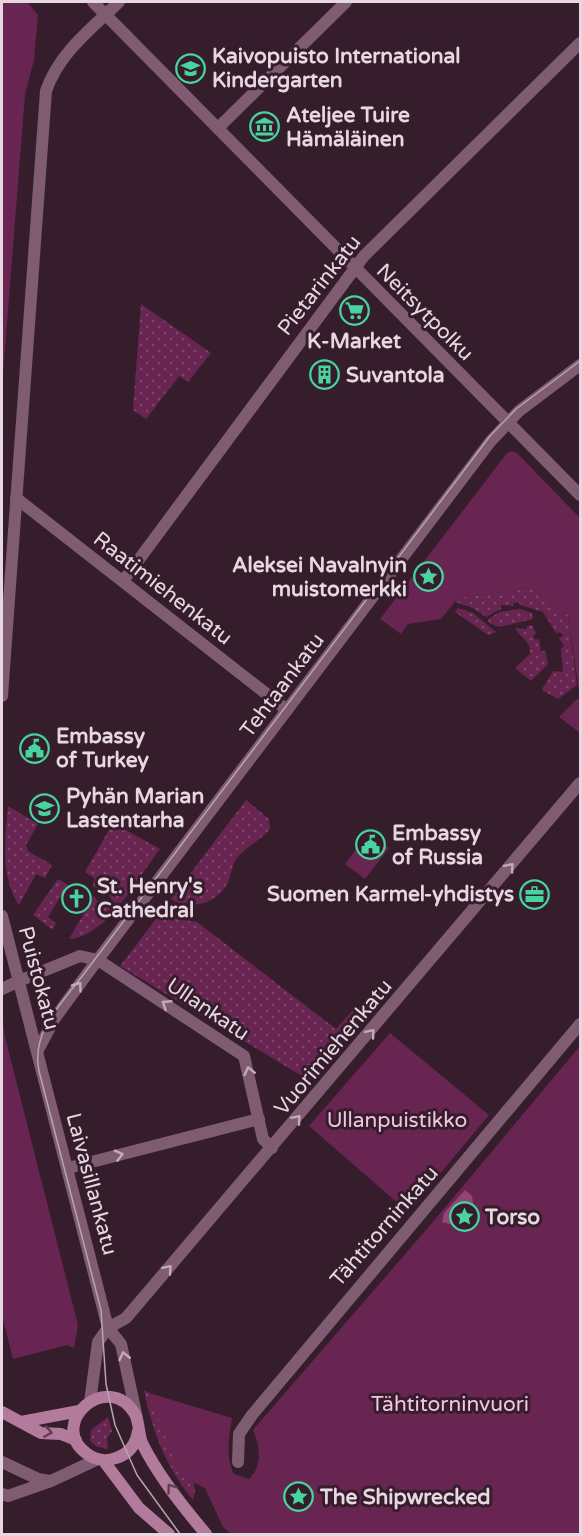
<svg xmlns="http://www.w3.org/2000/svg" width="582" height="1536" viewBox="0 0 582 1536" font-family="'Varela Round',sans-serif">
<defs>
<pattern id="grass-dots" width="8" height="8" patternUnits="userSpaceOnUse" patternTransform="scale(1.5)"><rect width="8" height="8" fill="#692551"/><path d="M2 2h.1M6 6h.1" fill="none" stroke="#7e446a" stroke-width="1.8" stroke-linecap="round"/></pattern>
</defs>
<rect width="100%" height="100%" fill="#351d2c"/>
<path fill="url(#grass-dots)" d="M141,304L211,353L188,382L179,376L146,419L133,410Z
M531,588L568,615L577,685L558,699L542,690L553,671L563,672L561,648L564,646L559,638L563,636L561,632L556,633L543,612L520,605L519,602L513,603L514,606L501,605V609L486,617L473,608L455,602L458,598Z
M458,608L473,613L496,632L488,635L455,612Z
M520,609L532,613L533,619L499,627L489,623L488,619L500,612Z
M532,625L536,633L533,636L535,640L539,639L541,652L545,650L548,664L531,681L515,668L530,654C531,640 520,638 515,628L527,629V626Z
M246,800L269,819L270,829C261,840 247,846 238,857C231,864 232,874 228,883C217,903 190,912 171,899Z
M8,806L38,824L26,845L28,851L52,865L45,878L36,874L19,905C0,876 5,841 8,806Z
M113,823L160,849C138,877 107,937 69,939L94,896L102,908L110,906L112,901L108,892H96L98,889L93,886L94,878L85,872Z
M58,879L68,885L48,917L56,923L53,930L33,915Z
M162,911L178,919L197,922L336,1029L356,1007L366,1015L310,1081L120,966Z
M144,1390L150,1393L193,1477L195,1492L193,1500C166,1467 152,1431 144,1390Z
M108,1417L112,1431L107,1438L108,1449L97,1447L90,1441L91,1430Z"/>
<path fill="#692551" d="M2,2H27L38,15L34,60L25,94L2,387Z
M512,451L517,453L580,518V698L568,615L531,588L458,598L441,619L408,624L401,634L380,619L507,453Z
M577,699L580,700V733L559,717Z
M369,832L389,848L365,879L345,864Z
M2,1012L5,1037L78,1325L74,1348L67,1345L13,1359L2,1315Z
M390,1033L489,1115L408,1212L309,1126Z
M580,1046V1534H231L223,1527L205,1488L180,1476L149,1393L232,1418C229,1436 225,1458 234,1474L249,1479C263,1465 260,1447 253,1430L432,1223Z"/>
<path fill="#924575" d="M465,1190L472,1196L475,1217L464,1228L442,1222L444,1213Z"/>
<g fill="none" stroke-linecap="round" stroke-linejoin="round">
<path stroke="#7f5c71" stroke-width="12" d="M93,2L580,495
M218,128L346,2
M16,498L287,710
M123,581L364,256L580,43
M98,960L244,1056L263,1139L272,1148
M2,989L19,981
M68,1168L259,1119
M108,1328L126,1318L580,783
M2,1462L38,1479L50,1481
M238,1462L239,1434L252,1415L580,1024
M2,1494L8,1496L51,1481L98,1459"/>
<path stroke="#7f5c71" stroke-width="12" d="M2,696L46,91C59,53 91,29 119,2
M2,916L108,1328L121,1344L137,1418
M19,981L80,956L98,960
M38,1050L55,1018L87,974L490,442L519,411L580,365
M90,1402L98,1342L108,1328"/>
<path stroke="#b27a9b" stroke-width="12" d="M2,1412L41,1433L61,1434L76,1440
M21,1422L79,1411
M138,1431C136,1444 129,1454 116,1458C106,1462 95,1460 86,1453C47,1423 108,1369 135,1414C140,1424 138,1435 143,1445C159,1477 183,1507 206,1534
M103,1460L139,1508L169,1534"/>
<path stroke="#b7a5af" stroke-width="1.5" d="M180,1534L137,1475L115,1425L106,1384L101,1310L39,1071C31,1032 61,1004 83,975L490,436L516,409L580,361"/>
</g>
<defs><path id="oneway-chevron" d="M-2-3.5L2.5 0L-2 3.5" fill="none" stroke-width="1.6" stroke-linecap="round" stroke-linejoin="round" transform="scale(1.5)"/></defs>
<g stroke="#c3acb9">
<use href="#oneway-chevron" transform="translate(510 867) rotate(-50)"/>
<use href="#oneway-chevron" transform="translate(78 986) rotate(-54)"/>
<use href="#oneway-chevron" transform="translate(166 1004) rotate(-147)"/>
<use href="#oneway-chevron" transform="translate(371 1033) rotate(-50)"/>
<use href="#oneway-chevron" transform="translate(249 1071) rotate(-103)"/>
<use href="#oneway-chevron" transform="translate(297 1119) rotate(-49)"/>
<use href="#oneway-chevron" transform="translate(119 1155) rotate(-14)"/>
<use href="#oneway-chevron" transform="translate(168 1269) rotate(-49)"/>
<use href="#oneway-chevron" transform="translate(124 1356) rotate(-103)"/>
</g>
<g stroke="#613e53">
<use href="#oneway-chevron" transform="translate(48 1432) rotate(9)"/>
<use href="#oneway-chevron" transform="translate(171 1488) rotate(-126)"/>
</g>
<defs>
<symbol id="school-ring" viewBox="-11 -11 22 22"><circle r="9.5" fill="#351d2c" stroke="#47d49e" stroke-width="1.5"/><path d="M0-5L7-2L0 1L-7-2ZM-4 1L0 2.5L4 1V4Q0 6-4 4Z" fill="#47d49e"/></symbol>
<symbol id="museum-ring" viewBox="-11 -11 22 22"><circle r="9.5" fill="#351d2c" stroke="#47d49e" stroke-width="1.5"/><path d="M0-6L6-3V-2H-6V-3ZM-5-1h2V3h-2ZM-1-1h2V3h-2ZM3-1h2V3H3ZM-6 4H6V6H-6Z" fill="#47d49e"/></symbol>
<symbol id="supermarket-ring" viewBox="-11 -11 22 22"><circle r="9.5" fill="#351d2c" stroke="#47d49e" stroke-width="1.5"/><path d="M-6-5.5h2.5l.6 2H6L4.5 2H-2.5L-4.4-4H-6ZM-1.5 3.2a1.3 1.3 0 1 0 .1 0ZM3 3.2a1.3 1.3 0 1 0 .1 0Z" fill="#47d49e"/></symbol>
<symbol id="building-ring" viewBox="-11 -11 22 22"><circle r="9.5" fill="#351d2c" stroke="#47d49e" stroke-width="1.5"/><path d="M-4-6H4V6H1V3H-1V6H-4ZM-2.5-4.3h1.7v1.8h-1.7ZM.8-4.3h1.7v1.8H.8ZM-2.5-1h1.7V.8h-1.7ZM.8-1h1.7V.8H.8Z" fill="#47d49e"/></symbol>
<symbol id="sight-ring" viewBox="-11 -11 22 22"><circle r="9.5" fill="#351d2c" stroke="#47d49e" stroke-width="1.5"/><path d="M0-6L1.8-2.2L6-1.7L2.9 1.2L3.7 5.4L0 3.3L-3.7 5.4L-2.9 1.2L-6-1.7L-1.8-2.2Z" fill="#47d49e"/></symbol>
<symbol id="civic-ring" viewBox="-11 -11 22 22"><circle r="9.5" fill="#351d2c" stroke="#47d49e" stroke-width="1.5"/><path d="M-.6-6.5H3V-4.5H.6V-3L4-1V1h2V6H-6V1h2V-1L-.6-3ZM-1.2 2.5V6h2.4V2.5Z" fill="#47d49e"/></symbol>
<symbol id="office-ring" viewBox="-11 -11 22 22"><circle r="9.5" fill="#351d2c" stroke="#47d49e" stroke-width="1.5"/><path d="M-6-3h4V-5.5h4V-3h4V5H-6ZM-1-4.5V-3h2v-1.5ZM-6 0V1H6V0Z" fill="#47d49e"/></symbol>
<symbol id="church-ring" viewBox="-11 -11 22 22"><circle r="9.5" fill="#351d2c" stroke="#47d49e" stroke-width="1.5"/><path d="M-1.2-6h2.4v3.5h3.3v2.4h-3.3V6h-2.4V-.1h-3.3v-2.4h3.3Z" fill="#47d49e"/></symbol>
</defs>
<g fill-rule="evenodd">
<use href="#school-ring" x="174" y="52" width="33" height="33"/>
<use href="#museum-ring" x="248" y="110" width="33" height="33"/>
<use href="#supermarket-ring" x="338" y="294" width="33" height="33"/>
<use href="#building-ring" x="308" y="358" width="33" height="33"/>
<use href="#sight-ring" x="412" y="560" width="33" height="33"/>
<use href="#civic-ring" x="18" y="732" width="33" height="33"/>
<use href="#school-ring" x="28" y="792" width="33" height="33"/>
<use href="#civic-ring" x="354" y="828" width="33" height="33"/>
<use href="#office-ring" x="518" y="878" width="33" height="33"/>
<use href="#church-ring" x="60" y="882" width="33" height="33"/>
<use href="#sight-ring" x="448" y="1200" width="33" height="33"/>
<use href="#sight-ring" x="282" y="1480" width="33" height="33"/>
</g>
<g text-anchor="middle" stroke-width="6" stroke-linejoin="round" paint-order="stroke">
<g font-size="21" font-weight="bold" fill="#e7d7e0" stroke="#351d2c" text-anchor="start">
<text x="212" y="63">Kaivopuisto International<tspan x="212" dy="24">Kindergarten</tspan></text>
<text x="286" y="122">Ateljee Tuire<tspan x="286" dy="24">Hämäläinen</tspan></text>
<text x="354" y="348" text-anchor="middle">K-Market</text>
<text x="346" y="382">Suvantola</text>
<text x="407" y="572" text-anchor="end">Aleksei Navalnyin<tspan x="407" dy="24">muistomerkki</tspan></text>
<text x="56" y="743">Embassy<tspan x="56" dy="24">of Turkey</tspan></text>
<text x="66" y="803">Pyhän Marian<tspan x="66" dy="24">Lastentarha</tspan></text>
<text x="392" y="840">Embassy<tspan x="392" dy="24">of Russia</tspan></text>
<text x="97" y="893">St. Henry's<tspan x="97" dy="24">Cathedral</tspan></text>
<text x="514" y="901" text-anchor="end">Suomen Karmel-yhdistys</text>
<text x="485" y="1224">Torso</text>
<text x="320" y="1504">The Shipwrecked</text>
</g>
<g font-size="21" fill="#e7d7e0" stroke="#351d2c">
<text transform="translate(319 285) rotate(-52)" y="7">Pietarinkatu</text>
<text transform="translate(425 312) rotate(45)" y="7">Neitsytpolku</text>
<text transform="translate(163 588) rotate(38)" y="7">Raatimiehenkatu</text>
<text transform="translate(282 685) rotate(-53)" y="7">Tehtaankatu</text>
<text transform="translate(39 978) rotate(75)" y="7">Puistokatu</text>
<text transform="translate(208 1009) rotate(34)" y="7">Ullankatu</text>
<text transform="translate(333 1047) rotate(-50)" y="7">Vuorimiehenkatu</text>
<text transform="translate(92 1184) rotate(75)" y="7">Laivasillankatu</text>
<text transform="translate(384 1226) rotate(-49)" y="7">Tähtitorninkatu</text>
</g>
<g font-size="21" fill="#f3c6df" stroke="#351d2c">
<text x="397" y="1127">Ullanpuistikko</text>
<text x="450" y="1411">Tähtitorninvuori</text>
</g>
</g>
<rect width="582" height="1536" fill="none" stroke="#e7d7e0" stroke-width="6"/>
</svg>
